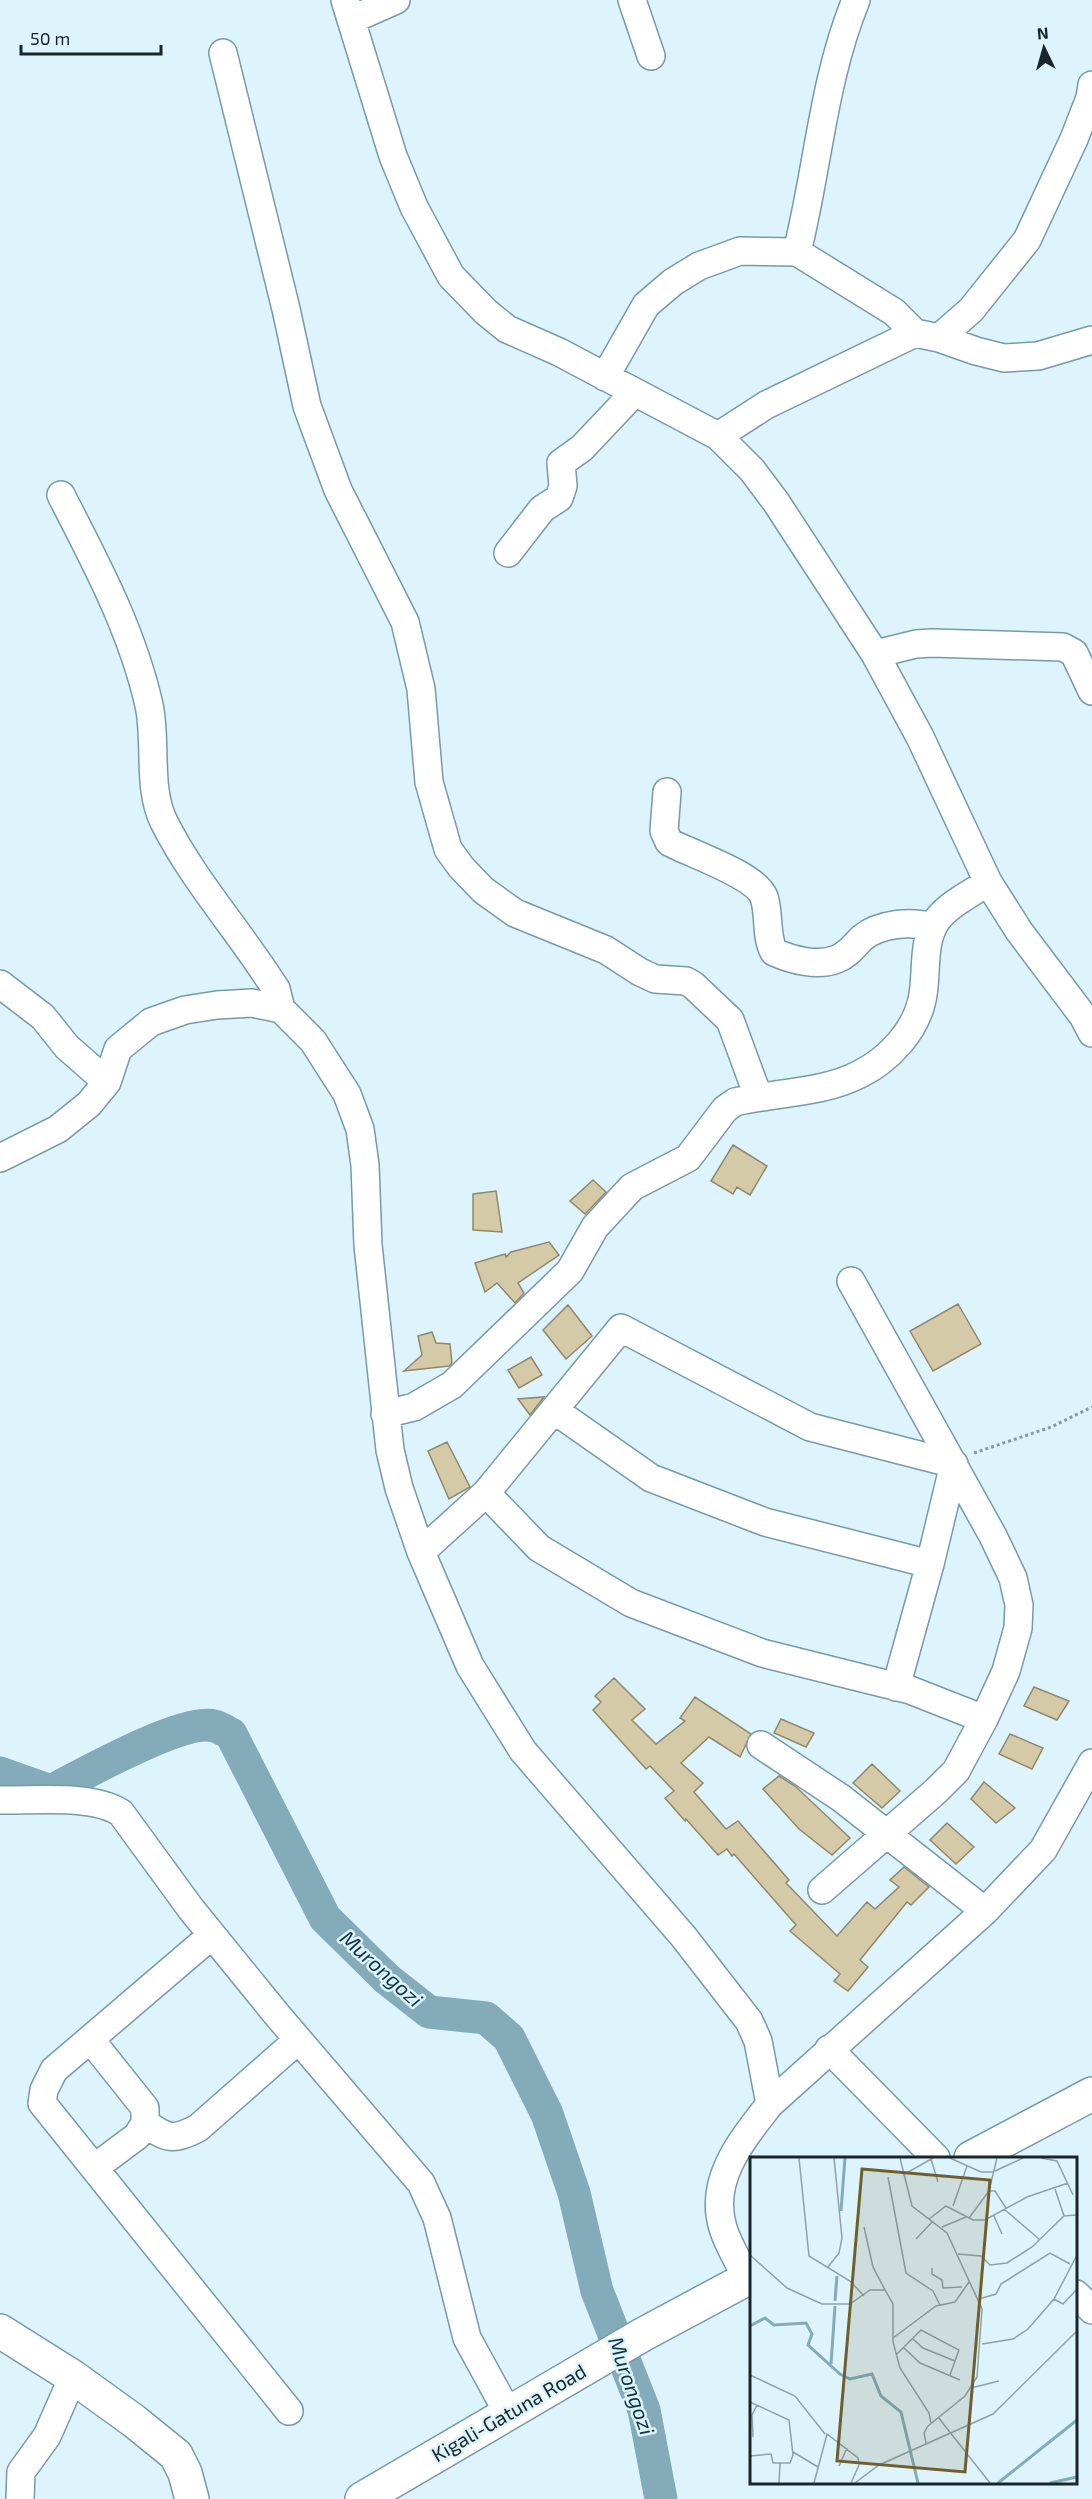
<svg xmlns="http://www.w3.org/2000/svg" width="1092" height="2499" viewBox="0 0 1092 2499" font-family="'Exo 2',sans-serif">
<rect width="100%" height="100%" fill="#def4fc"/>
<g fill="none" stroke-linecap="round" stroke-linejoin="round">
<path stroke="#83abb9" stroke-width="33" d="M0,1773L51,1791C82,1775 183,1718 214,1726C220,1727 226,1732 231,1734L325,1918L387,1979L429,2012L486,2018L509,2038L547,2114L574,2193L597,2291L644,2410L661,2499"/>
</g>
<path fill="#d4caa8" stroke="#91886b" stroke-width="1.5" d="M733,1145L767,1166L750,1195L737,1187L733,1194L711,1181Z
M593,1180L606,1192L585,1214L570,1201Z
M496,1191L502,1232L473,1230V1194Z
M549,1242L559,1255L518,1283L524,1293L515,1303L497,1283L485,1292L475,1263L505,1254L506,1257L511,1252Z
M958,1304L981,1344L933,1371L910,1331Z
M568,1305L592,1336L566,1359L543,1330Z
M432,1332L436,1343L450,1344L452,1363L449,1366L404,1371L422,1355L418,1336Z
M531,1357L542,1375L519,1388L508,1370Z
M544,1397L530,1415L518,1399Z
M447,1442L470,1487L449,1499L428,1451Z
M614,1678L645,1709L632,1720L656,1744L685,1721L680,1718L695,1697L751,1734L740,1757L709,1737L681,1763L703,1783L694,1792L726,1829L738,1821L789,1880L786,1883L837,1936L867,1902L875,1909L899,1887L890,1880L904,1867L929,1887L911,1905L907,1902L860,1960L868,1967L848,1991L834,1981L840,1974L790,1931L796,1925L734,1854L732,1856L727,1849L718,1855L686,1819L685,1821L665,1798L674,1791L650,1766L646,1769L593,1710L601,1702L595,1696Z
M1034,1687L1069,1701L1057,1720L1024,1706Z
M781,1719L814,1733L806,1747L774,1733Z
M1010,1734L1043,1748L1032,1769L999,1754Z
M872,1764L900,1791L882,1808L853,1783Z
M779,1776L795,1786L850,1838L832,1855L799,1829L763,1789Z
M984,1782L1015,1808L996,1823L971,1799Z
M947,1823L974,1847L956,1864L930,1840Z"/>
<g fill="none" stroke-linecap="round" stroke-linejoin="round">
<defs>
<path id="minor" d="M345,0L393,156L414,207L451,276L486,312L507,329L559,352L718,436L752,470L776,502L875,654L920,737L988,882L1019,931L1083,1016L1092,1033
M632,0L651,56
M351,20L396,0
M223,53L286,309L307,406L338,490L405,622L421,689L429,782L448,849L461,867L483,890L515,913L606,950L640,972L655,979L686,981L693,985L730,1020L758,1096
M797,252C818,168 823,80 856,0
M939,338L971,310L1027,240L1074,139L1090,98L1092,85
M605,377L646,305L673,282L699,266L740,251L797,252L894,312L915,333L939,338L976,351L1004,358L1038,356L1092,340
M718,436L766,405L915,333
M61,495C96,563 132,630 149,705C157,742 147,788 164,822C191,876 233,924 266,974L276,989L281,1009
M508,553L542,509L559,498L563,486L561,463L582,448L634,393
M875,654L916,644L932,643L1063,647L1074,653L1092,691
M667,792L664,831L669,842C691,854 756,875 764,897C770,915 765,935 774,952C792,960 818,967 837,959C848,955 854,946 862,938C880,923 911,921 933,927
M0,984L43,1017L67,1047L107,1082
M0,1158L58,1129L89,1104L107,1082L118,1049L151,1022L185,1010L217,1005L252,1003L281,1009L313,1041L347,1094L360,1129L365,1165L368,1245L390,1450L399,1488L421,1552L470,1666L523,1751L683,1936L749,2021L758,2041L770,2104
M554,1410L651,1478L765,1522L930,1564
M385,1414L414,1407L452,1385L570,1271L595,1227L632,1187L688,1158L725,1109L735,1102C777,1092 821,1094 860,1074C888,1060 915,1032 922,1000C928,974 921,943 937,920C949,904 972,893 988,882
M486,1493L539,1548L631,1603L762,1653L910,1690L984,1719
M421,1552L486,1493L621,1328L810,1427L954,1464
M896,1687L930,1564L954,1464
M761,1745L841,1798L985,1911
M0,1800C34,1801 93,1794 121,1813L191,1909L278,2016L421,2183L437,2218L467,2338L508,2413
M822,1890L936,1791L956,1771L984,1719L1006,1671L1018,1628L1019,1605L1013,1578L993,1536L851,1281
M212,1935L54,2070L44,2090L42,2103L289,2411
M90,2039L145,2108V2123L137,2136L94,2168
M829,2049L936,2158
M145,2123C167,2139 173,2141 198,2128L298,2040
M747,2278C739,2262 728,2245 723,2228C708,2180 742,2140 770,2104L985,1911L1043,1850L1092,1763
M1076,2294L1092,2310
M20,2499L21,2472L47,2436L73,2377"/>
<path id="major" d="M0,2331L73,2377L134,2421L176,2455L185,2473L192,2499"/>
<path id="highway" d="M971,2158L1092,2094
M362,2499L642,2335L752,2276"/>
</defs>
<use href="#minor" stroke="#779aa6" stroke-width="30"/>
<use href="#major" stroke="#779aa6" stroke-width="36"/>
<use href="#highway" stroke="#779aa6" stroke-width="36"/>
<path stroke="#87999f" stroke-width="3" stroke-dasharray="3 3" stroke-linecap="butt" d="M974,1453L1051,1427L1092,1407"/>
<use href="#minor" stroke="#fff" stroke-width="27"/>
<use href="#major" stroke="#fff" stroke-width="33"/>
<use href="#highway" stroke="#fff" stroke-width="33"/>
</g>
<g text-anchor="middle" stroke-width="5" stroke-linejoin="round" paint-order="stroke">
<g font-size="20" fill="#18252a" stroke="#def4fc">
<text transform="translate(509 2413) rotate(-30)" y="7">Kigali-Gatuna Road</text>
</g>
<g font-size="21" font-style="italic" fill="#0e343f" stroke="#def4fc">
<text transform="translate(381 1969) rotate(42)" y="7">Murongozi</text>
<text transform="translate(631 2386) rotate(71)" y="7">Murongozi</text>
</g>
</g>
<g transform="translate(750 2157)">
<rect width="327" height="327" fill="#def4fc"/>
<path fill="none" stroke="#83abb9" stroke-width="3" d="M91,54L95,1M85,144L87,119M0,169L15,161L24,168L56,166L62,177L58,188L90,217L100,222L122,217L131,239L151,255L168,326M81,207L85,149M248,326L327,263M300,326L327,320"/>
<path fill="none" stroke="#8fa1a8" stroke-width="1.5" d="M49,1L59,99L100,124L114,139M150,1L162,49L197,76L232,152L227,220L215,239L178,269L174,276L176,286M200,1L231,15H244M291,1L307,4L323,38M181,2L188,25M245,14L273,1M153,18L183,1M138,20L156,116L183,134L190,148M305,32L314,59M239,34H245L256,51M203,49L217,9M254,52L289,82M244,59L252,77M219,61L239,34L247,1M179,62L196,49L223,63H235L277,40L318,26M114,70L123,110L135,133M192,70L216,60M166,82L183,64M208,97L231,99L240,108L257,106L282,90L314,59L327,58M0,98L37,131L72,147H100L120,133H135L143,147V185L150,211L179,256L181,266M78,110L89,96L92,81L84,1M182,111V117L192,123L193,131L212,130M229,142L246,137L251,127L300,96L320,107M304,142L313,147L327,132M143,181L186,149L205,145L219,125M163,182L173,191L205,204M232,187L263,182L278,172L304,142L327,98M154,191L170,206L210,223M146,198L171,173L209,193L200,218M0,218L45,239L75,277M221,231L249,224M0,245L39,263L43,298L40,306H23L21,297L0,299M188,260L240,326M3,280L2,258L7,248M43,295L68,310M89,309L97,291M29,326L30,306M64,326L77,277L108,301L109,308L101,326M105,326L129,308L243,257L327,174"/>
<path fill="#6e5f2c" fill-opacity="0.15" stroke="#6e5f2c" stroke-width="3" d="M112,12L240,23L215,315L87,304Z"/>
<rect width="327" height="327" fill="none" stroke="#18252a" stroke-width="3"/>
</g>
<g transform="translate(1044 48) rotate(355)" stroke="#def4fc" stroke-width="4.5" paint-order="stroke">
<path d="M0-4.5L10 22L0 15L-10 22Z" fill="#18252a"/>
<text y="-9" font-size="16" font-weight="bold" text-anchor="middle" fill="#18252a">N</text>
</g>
<path d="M21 45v9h140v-9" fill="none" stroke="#18252a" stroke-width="3"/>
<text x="30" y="45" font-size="18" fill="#18252a" stroke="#def4fc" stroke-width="4.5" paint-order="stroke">50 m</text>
</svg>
